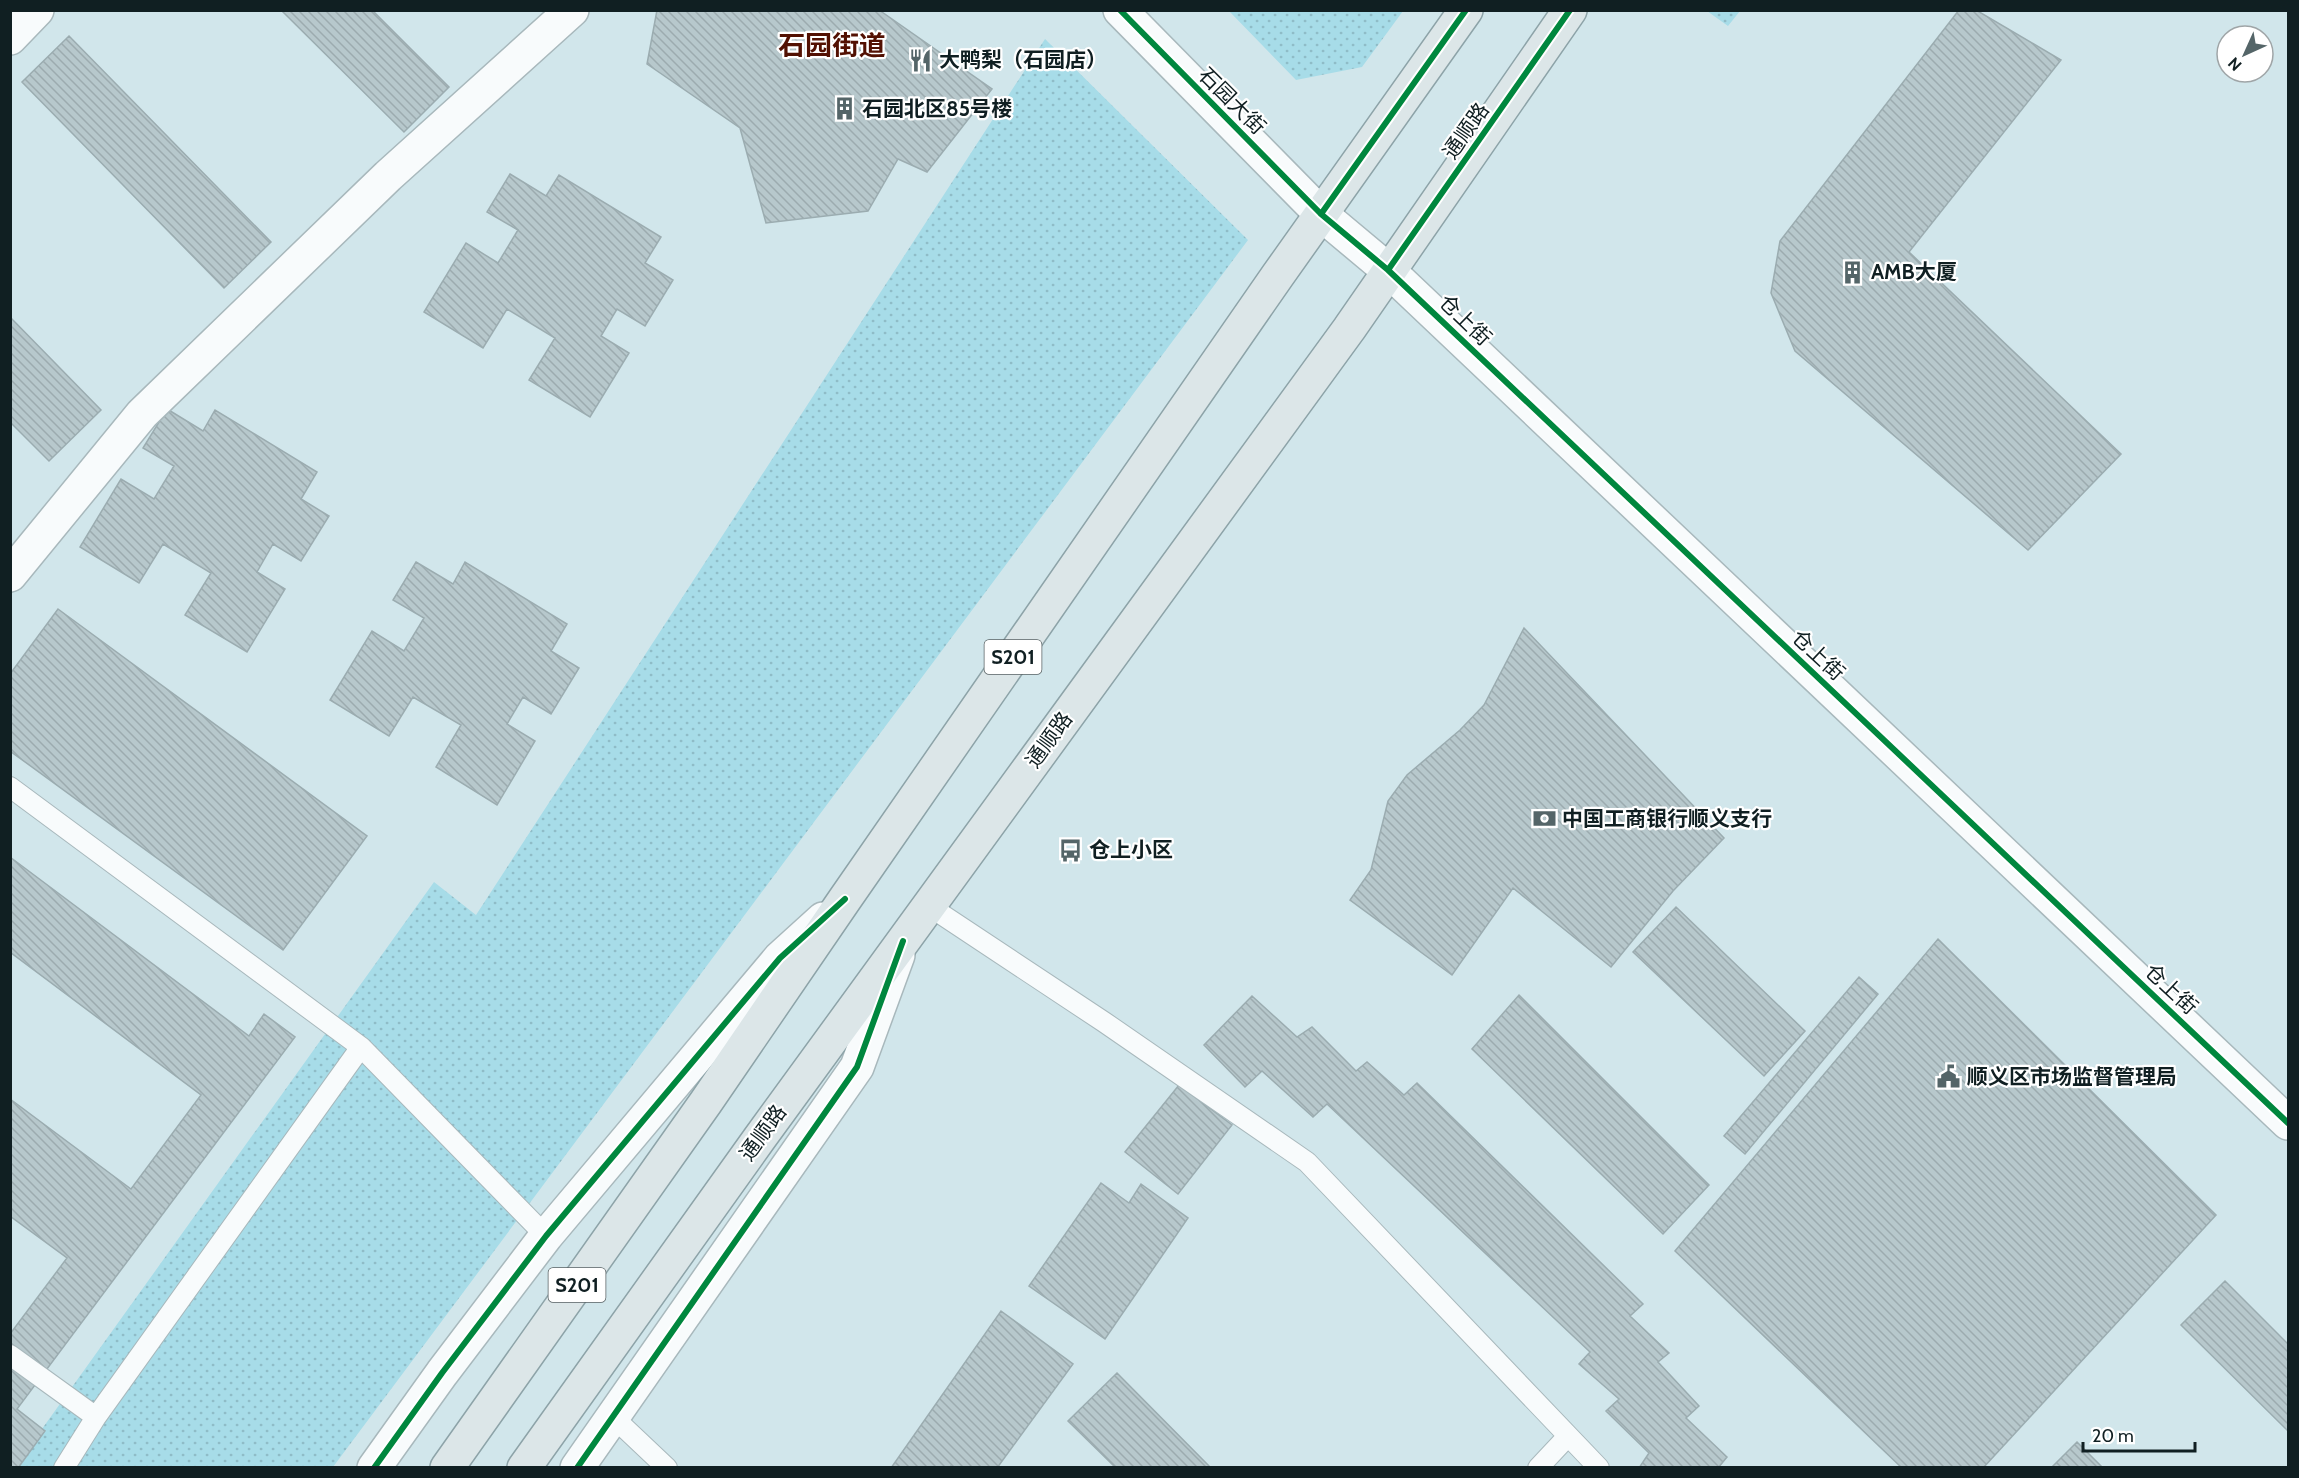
<svg xmlns="http://www.w3.org/2000/svg" width="2299" height="1478" viewBox="0 0 2299 1478" font-family="Cabin,'Noto Sans SC',sans-serif">
<defs>
<pattern id="park-dots" width="8" height="8" patternUnits="userSpaceOnUse" patternTransform="scale(1.5)"><rect width="8" height="8" fill="#a7dce8"/><path d="M2 2h.1M6 6h.1" fill="none" stroke="#8fbcc7" stroke-width="1.8" stroke-linecap="round"/></pattern>
<pattern id="building-back-hatch" width="6" height="6" patternUnits="userSpaceOnUse" patternTransform="scale(1.5)"><rect width="6" height="6" fill="#b7c8cc"/><path d="M-1 5l2 2M0 0l6 6M5-1l2 2" fill="none" stroke="#9cabaf"/></pattern>
</defs>
<rect width="100%" height="100%" fill="#d1e6eb"/>
<path fill="url(#park-dots)" d="M1229,11H1403L1362,67L1296,80Z
M1707,11H1740L1728,26Z
M1045,39L1248,240L333,1467L14,1468L434,882L476,915Z"/>
<path fill="url(#building-back-hatch)" stroke="#9bacb0" stroke-width="1.5" d="M281,10H372L449,87L404,132Z
M657,10H879L992,89L927,172L898,159L868,211L766,223L740,128L647,64Z
M1959,10H1976L2061,60L1909,252L2121,454L2028,550L1795,351L1771,293L1780,241Z
M69,36L271,242L224,288L22,82Z
M510,174L546,196L559,175L661,237L645,263L673,280L645,326L617,309L601,336L629,353L590,417L529,380L555,338L507,309L483,348L424,312L466,243L498,263L518,230L487,212Z
M10,317L101,410L49,461L10,422Z
M167,409L203,431L215,410L317,472L301,499L329,516L301,561L273,544L257,572L285,589L247,652L185,615L211,573L163,544L139,583L80,547L121,479L154,499L174,466L143,448Z
M416,562L453,584L465,562L567,624L551,651L579,668L551,714L523,697L507,724L535,741L497,805L436,767L461,725L413,697L389,736L330,700L372,631L404,651L424,618L393,600Z
M58,609L367,836L283,950L10,751V674Z
M1524,628L1724,838L1673,891L1611,967L1513,888L1452,975L1350,900L1371,870L1388,801L1407,775L1460,730L1484,705Z
M10,857L249,1036L264,1014L295,1037L17,1409L45,1431L18,1468H10V1334L67,1258L10,1216V1099L131,1189L201,1095L10,952Z
M1676,907L1805,1031L1764,1076L1633,952Z
M1938,939L2216,1215L1983,1468H1902L1675,1251Z
M1859,977L1878,994L1745,1154L1724,1136Z
M1519,995L1709,1185L1663,1234L1472,1049Z
M1252,996L1297,1037L1312,1027L1356,1071L1367,1062L1404,1095L1417,1083L1643,1304L1630,1316L1669,1353L1658,1362L1699,1406L1686,1418L1727,1457L1718,1468H1639L1649,1453L1606,1411L1619,1399L1579,1364L1590,1352L1327,1104L1313,1117L1262,1071L1245,1087L1204,1045Z
M1179,1085L1232,1125L1178,1194L1125,1152Z
M1101,1183L1129,1203L1141,1184L1188,1218L1105,1339L1029,1286Z
M2225,1281L2288,1344V1431L2181,1325Z
M1001,1311L1073,1364L997,1468H954L951,1466L949,1468H891Z
M1117,1373L1211,1468H1116L1068,1421Z
M2077,1442L2103,1468H2051Z"/>
<g fill="none" stroke-linecap="round" stroke-linejoin="round">
<defs>
<path id="lane" d="M10,787L361,1047L546,1236
M929,906L1104,1022L1307,1162L1599,1468
M10,1355L96,1417L64,1468
M612,1416L667,1468
M96,1417L361,1047
M1538,1468L1568,1436"/>
<path id="street" d="M10,38L37,10
M10,575L142,414L388,176L572,10"/>
<path id="secondary" d="M1120,10L1321,214L1388,270L2288,1123
M374,1468L442,1373L546,1236L780,958L823,919
M577,1468L857,1067L898,955"/>
<path id="primary" d="M447,1468L706,1102L845,899L1278,275L1466,10
M524,1468L759,1139L1349,329L1570,10"/>
</defs>
<use href="#lane" stroke="#a8b8bc" stroke-width="22"/>
<use href="#street" stroke="#a8b8bc" stroke-width="36"/>
<use href="#secondary" stroke="#a8b8bc" stroke-width="36"/>
<use href="#primary" stroke="#8da3a8" stroke-width="36"/>
<use href="#lane" stroke="#f8fbfc" stroke-width="20"/>
<use href="#street" stroke="#f8fbfc" stroke-width="33"/>
<use href="#secondary" stroke="#f8fbfc" stroke-width="33"/>
<use href="#primary" stroke="#dce6e8" stroke-width="33"/>
<defs>
<path id="cycleway" d="M1120,10L1321,214L1388,270L2288,1123
M1321,214L1466,10
M1388,270L1570,10
M374,1468L442,1373L546,1236L780,958L845,899
M577,1468L857,1067L903,941"/>
</defs>
<use href="#cycleway" stroke="#fff" stroke-width="10"/>
<use href="#cycleway" stroke="#00873e" stroke-width="6"/>
</g>
<defs>
<symbol id="restaurant-bare" viewBox="-9 -9 18 18"><path d="M-5-6h1v4h1v-4h1v4h1v-4h1v5L-1.5 .5V6h-2V.5L-5-1ZM5-6V6H3V1.5H1.5Q1.5-4 5-6Z" fill="#546568" stroke="#fff" stroke-width="2.5" paint-order="stroke"/></symbol>
<symbol id="building-bare" viewBox="-9 -9 18 18"><path d="M-4-6H4V6H1V3H-1V6H-4ZM-2.5-4.3h1.7v1.8h-1.7ZM.8-4.3h1.7v1.8H.8ZM-2.5-1h1.7V.8h-1.7ZM.8-1h1.7V.8H.8Z" fill="#546568" stroke="#fff" stroke-width="2.5" paint-order="stroke"/></symbol>
<symbol id="bank-bare" viewBox="-9 -9 18 18"><path d="M-6-4H6V4H-6ZM0-2.3a2.3 2.3 0 1 0 0 4.6a2.3 2.3 0 1 0 0-4.6Z" fill="#546568" stroke="#fff" stroke-width="2.5" paint-order="stroke"/></symbol>
<symbol id="bus-bare" viewBox="-9 -9 18 18"><path d="M-5-6H5V4H4V6H2V4H-2V6H-4V4H-5ZM-3.5-4V0h7V-4ZM-3.5 1.2v1.5H-2V1.2ZM2 1.2v1.5H3.5V1.2Z" fill="#546568" stroke="#fff" stroke-width="2.5" paint-order="stroke"/></symbol>
<symbol id="civic-bare" viewBox="-9 -9 18 18"><path d="M-.6-6.5H3V-4.5H.6V-3L4-1V1h2V6H-6V1h2V-1L-.6-3ZM-1.2 2.5V6h2.4V2.5Z" fill="#546568" stroke="#fff" stroke-width="2.5" paint-order="stroke"/></symbol>
</defs>
<g fill-rule="evenodd">
<use href="#restaurant-bare" x="904" y="44" width="33" height="33"/>
<use href="#building-bare" x="828" y="92" width="33" height="33"/>
<use href="#building-bare" x="1836" y="256" width="33" height="33"/>
<use href="#bank-bare" x="1528" y="802" width="33" height="33"/>
<use href="#bus-bare" x="1054" y="834" width="33" height="33"/>
<use href="#civic-bare" x="1932" y="1060" width="33" height="33"/>
</g>
<g text-anchor="middle" stroke-width="4.5" stroke-linejoin="round" paint-order="stroke">
<g fill="#fff" stroke="#586264" stroke-width="1.5">
<rect x="984.5" y="640" width="57" height="34" rx="4.5"/>
<rect x="548.5" y="1268" width="57" height="34" rx="4.5"/>
</g>
<g font-size="20" font-weight="bold" fill="#101f22">
<text x="1013" y="664">S201</text>
<text x="577" y="1292">S201</text>
</g>
<g font-size="21" font-weight="bold" fill="#101f22" stroke="#fff" text-anchor="start">
<text x="939" y="67">大鸭梨（石园店）</text>
<text x="862" y="116">石园北区85号楼</text>
<text x="1871" y="279">AMB大厦</text>
<text x="1562" y="826">中国工商银行顺义支行</text>
<text x="1089" y="857">仓上小区</text>
<text x="1967" y="1084">顺义区市场监督管理局</text>
</g>
<g font-size="21" fill="#101f22" stroke="#fff">
<text transform="translate(1232 101) rotate(45)" y="7">石园大街</text>
<text transform="translate(1466 131) rotate(-55)" y="7">通顺路</text>
<text transform="translate(1465 320) rotate(44)" y="7">仓上街</text>
<text transform="translate(1818 655) rotate(43)" y="7">仓上街</text>
<text transform="translate(1049 740) rotate(-54)" y="7">通顺路</text>
<text transform="translate(2171 989) rotate(43)" y="7">仓上街</text>
<text transform="translate(763 1133) rotate(-54)" y="7">通顺路</text>
</g>
<g font-size="27" font-weight="bold" fill="#521002" stroke="#fff">
<text x="832" y="55">石园街道</text>
</g>
</g>
<rect width="2299" height="1478" fill="none" stroke="#101f22" stroke-width="24"/>
<g transform="translate(2245 54) rotate(225)"><circle r="28" fill="#ffffff" stroke="#9fa5a7" stroke-width="1.5"/>
<path d="M0-4.5L10 22L0 15L-10 22Z" fill="#546568"/>
<text y="-9" font-size="16" font-weight="bold" text-anchor="middle" fill="#101f22">N</text>
</g>
<path d="M2083 1442v9h112v-9" fill="none" stroke="#101f22" stroke-width="3"/>
<text x="2092" y="1442" font-size="18" fill="#101f22" stroke="#ffffff" stroke-width="4.5" paint-order="stroke">20 m</text>
</svg>
